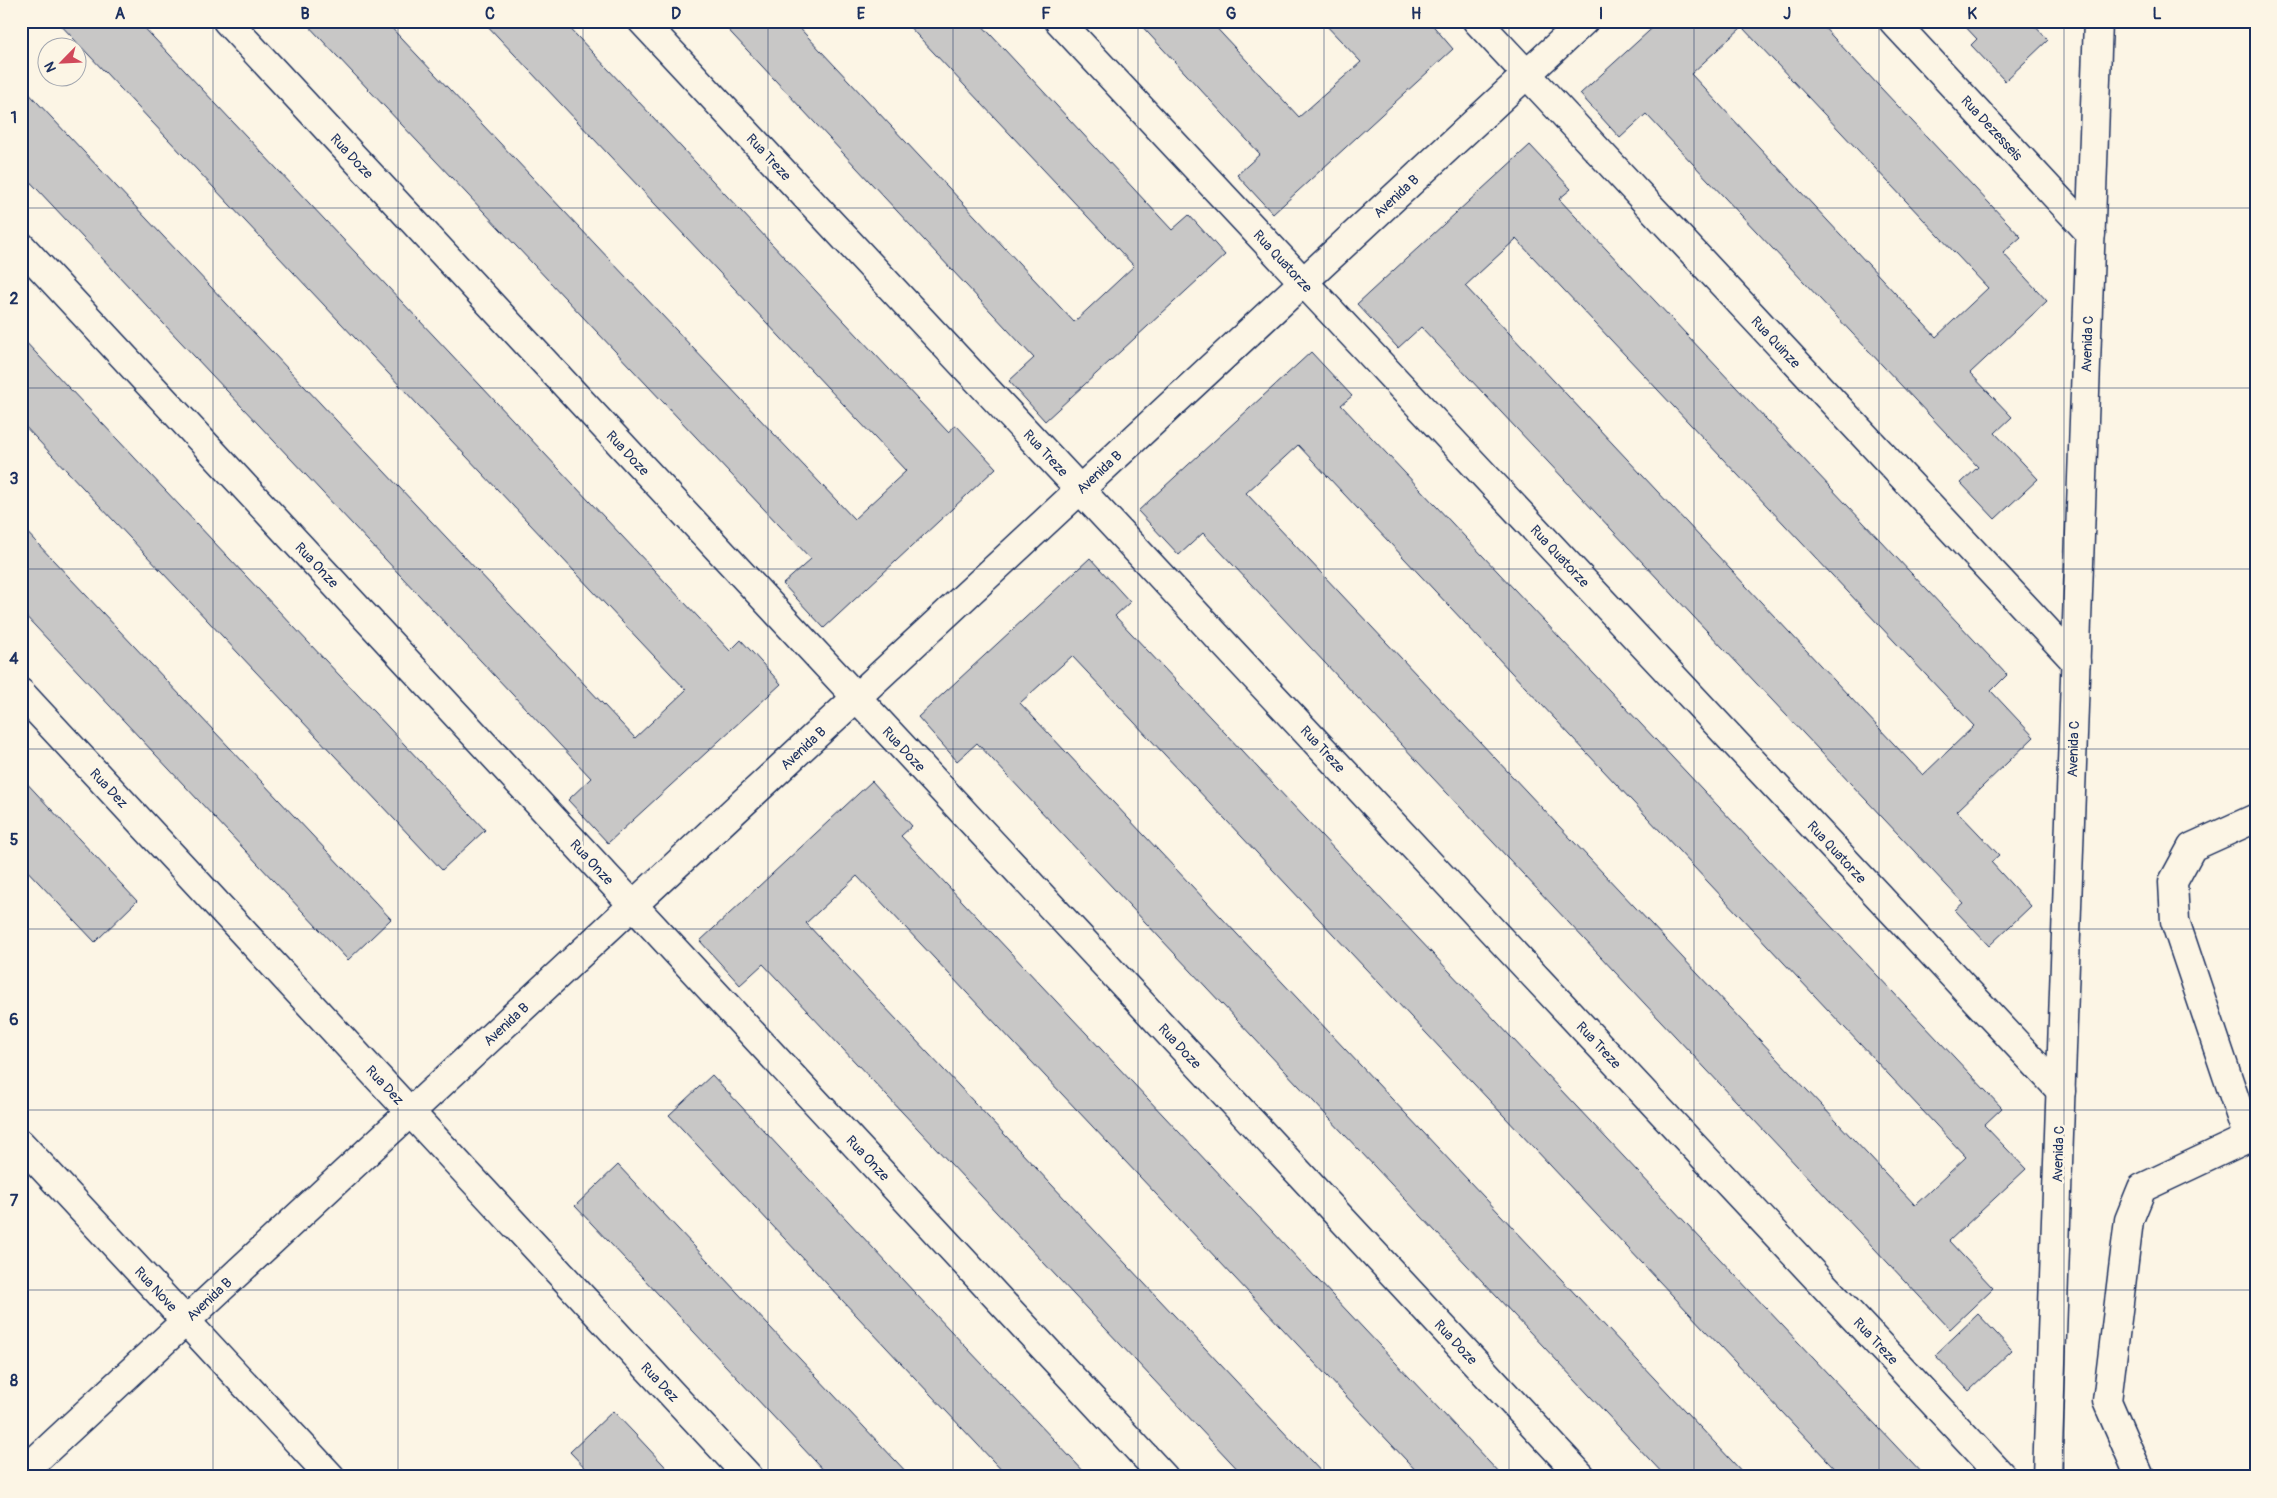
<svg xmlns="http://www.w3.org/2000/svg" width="2277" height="1498" viewBox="0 0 2277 1498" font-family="Pangolin,sans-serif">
<rect width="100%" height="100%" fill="#fcf5e5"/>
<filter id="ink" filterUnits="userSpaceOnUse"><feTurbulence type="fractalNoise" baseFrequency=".02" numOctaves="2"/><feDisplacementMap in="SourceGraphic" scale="10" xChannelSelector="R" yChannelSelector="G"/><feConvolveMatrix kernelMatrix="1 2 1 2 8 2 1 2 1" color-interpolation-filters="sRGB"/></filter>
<g filter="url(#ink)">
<path fill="#c8c7c6" stroke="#1b2f5e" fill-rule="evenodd" d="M57,21H138L730,651L741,640L781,684L608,843L568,800L591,778L21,172V85L635,738L686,690Z
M304,21H385L854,519L906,471L483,21H563L948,432L956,425L996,468L824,628L783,584L811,559Z
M720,21H793L1074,322L1134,266L904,21H978L1172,230L1189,215L1225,255L1045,421L1009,381L1034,358Z
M1137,21H1210L1299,117L1361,62L1322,21H1429L1453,49L1273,214L1237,175L1260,154Z
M1660,21H1818L2021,237L2003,253L2047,301L1970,373L2012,417L1995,433L2038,479L1995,519L1961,483L1978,467L1646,114L1620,138L1580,94ZM1742,27L1988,288L1936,337L1691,74Z
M1960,21H2030L2048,40L2005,81L1971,45L1977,39Z
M1530,145L1571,189L1559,199L2007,675L1991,691L2034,737L1957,811L1999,855L1991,862L2031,906L1989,946L1955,910L1963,903L1421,327L1398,348L1357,304ZM1516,239L1974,726L1923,775L1465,286Z
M21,337L485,830L442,870L21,422Z
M1311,352L1352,396L1341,405L2002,1108L1984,1125L2026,1169L1949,1241L1993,1288L1950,1329L1203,533L1179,555L1138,511ZM1298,445L1966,1157L1915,1205L1246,493Z
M21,526L391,919L348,960L21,611Z
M1090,558L1130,602L1115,616L1925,1477H1843L1072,656L1020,703L1747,1477H1666L977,743L957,761L918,717Z
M21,777L137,901L95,942L21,864Z
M872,781L912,826L901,836L1503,1477H1422L857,876L806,923L1326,1477H1245L763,964L740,985L700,941Z
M712,1075L915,1293L1089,1477H1008L915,1378L669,1115Z
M618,1165L737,1292L911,1477H830L694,1332L575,1206Z
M1978,1314L2012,1350L1969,1391L1935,1355Z
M613,1411L634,1433L675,1477H594L570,1452Z"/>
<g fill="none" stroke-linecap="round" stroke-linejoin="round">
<defs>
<path id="minor" d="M227,21L1582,1477
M642,21L2003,1477
M1059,21L2061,1091
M1477,21L2076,662
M1893,21L2091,234
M21,246L1164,1477
M21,693L749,1477
M21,1144L331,1477
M2140,1477L2107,1401L2129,1220L2142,1188L2248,1138L2175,921L2173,882L2192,847L2256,818"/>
<path id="tertiary" d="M21,1474L1584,21
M2047,1477L2098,21"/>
</defs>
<use href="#minor" stroke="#1b2f5e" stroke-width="31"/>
<use href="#tertiary" stroke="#1b2f5e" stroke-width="31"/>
<use href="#minor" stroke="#fcf5e5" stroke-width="28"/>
<use href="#tertiary" stroke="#fcf5e5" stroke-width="28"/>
</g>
</g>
<path fill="none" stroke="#1b2f5e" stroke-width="1" stroke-opacity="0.55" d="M213,21V1477M398,21V1477M583,21V1477M768,21V1477M953,21V1477M1138,21V1477M1324,21V1477M1509,21V1477M1694,21V1477M1879,21V1477M2064,21V1477M21,208H2256M21,388H2256M21,569H2256M21,749H2256M21,929H2256M21,1110H2256M21,1290H2256"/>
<g text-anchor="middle" stroke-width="5" stroke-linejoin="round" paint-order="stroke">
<g font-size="14" fill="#1b2f5e" stroke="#fcf5e5">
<text transform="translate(1992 128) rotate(47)" y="5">Rua Dezesseis</text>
<text transform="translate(352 156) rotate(47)" y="5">Rua Doze</text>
<text transform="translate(769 157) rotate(47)" y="5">Rua Treze</text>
<text transform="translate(1396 196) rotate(-43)" y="5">Avenida B</text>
<text transform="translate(1283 261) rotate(47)" y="5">Rua Quatorze</text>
<text transform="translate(1776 342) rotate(47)" y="5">Rua Quinze</text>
<text transform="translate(2087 344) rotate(-88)" y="5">Avenida C</text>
<text transform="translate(628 453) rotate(47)" y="5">Rua Doze</text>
<text transform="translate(1046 453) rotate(47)" y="5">Rua Treze</text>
<text transform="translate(1099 472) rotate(-43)" y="5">Avenida B</text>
<text transform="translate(1560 556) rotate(47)" y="5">Rua Quatorze</text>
<text transform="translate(317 565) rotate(47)" y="5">Rua Onze</text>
<text transform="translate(803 748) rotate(-43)" y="5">Avenida B</text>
<text transform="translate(904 749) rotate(47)" y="5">Rua Doze</text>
<text transform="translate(1323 749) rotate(47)" y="5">Rua Treze</text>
<text transform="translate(2073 749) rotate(-88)" y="5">Avenida C</text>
<text transform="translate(109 788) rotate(47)" y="5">Rua Dez</text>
<text transform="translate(1837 852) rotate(47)" y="5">Rua Quatorze</text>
<text transform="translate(592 862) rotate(47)" y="5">Rua Onze</text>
<text transform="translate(506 1024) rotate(-43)" y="5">Avenida B</text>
<text transform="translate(1599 1045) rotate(47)" y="5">Rua Treze</text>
<text transform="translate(1180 1046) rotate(47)" y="5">Rua Doze</text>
<text transform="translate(385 1085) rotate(47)" y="5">Rua Dez</text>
<text transform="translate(2058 1154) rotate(-88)" y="5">Avenida C</text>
<text transform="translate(868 1158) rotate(47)" y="5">Rua Onze</text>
<text transform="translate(156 1289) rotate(47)" y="5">Rua Nove</text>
<text transform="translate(209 1299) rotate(-43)" y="5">Avenida B</text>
<text transform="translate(1876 1341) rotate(47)" y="5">Rua Treze</text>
<text transform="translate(1456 1342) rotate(47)" y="5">Rua Doze</text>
<text transform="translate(660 1382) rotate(47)" y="5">Rua Dez</text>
</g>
</g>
<rect width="2277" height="1498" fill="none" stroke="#fcf5e5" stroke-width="55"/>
<g transform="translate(62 62) rotate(246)"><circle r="24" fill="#fcf5e5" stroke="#a2a6af"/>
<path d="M0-4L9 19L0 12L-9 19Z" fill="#d1495b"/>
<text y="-8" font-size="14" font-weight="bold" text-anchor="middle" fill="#1b2f5e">N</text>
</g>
<rect x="28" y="28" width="2222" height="1442" fill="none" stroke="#1b2f5e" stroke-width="2"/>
<g font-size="16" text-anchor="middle" font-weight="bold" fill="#1b2f5e">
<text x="120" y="19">A</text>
<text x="305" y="19">B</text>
<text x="490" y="19">C</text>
<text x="676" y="19">D</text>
<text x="861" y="19">E</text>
<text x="1046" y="19">F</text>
<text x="1231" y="19">G</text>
<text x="1416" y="19">H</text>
<text x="1601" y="19">I</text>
<text x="1787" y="19">J</text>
<text x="1972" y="19">K</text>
<text x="2157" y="19">L</text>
<text x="14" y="123">1</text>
<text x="14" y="304">2</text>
<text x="14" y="484">3</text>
<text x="14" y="664">4</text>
<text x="14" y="845">5</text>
<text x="14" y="1025">6</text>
<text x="14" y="1206">7</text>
<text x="14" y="1386">8</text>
</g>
</svg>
